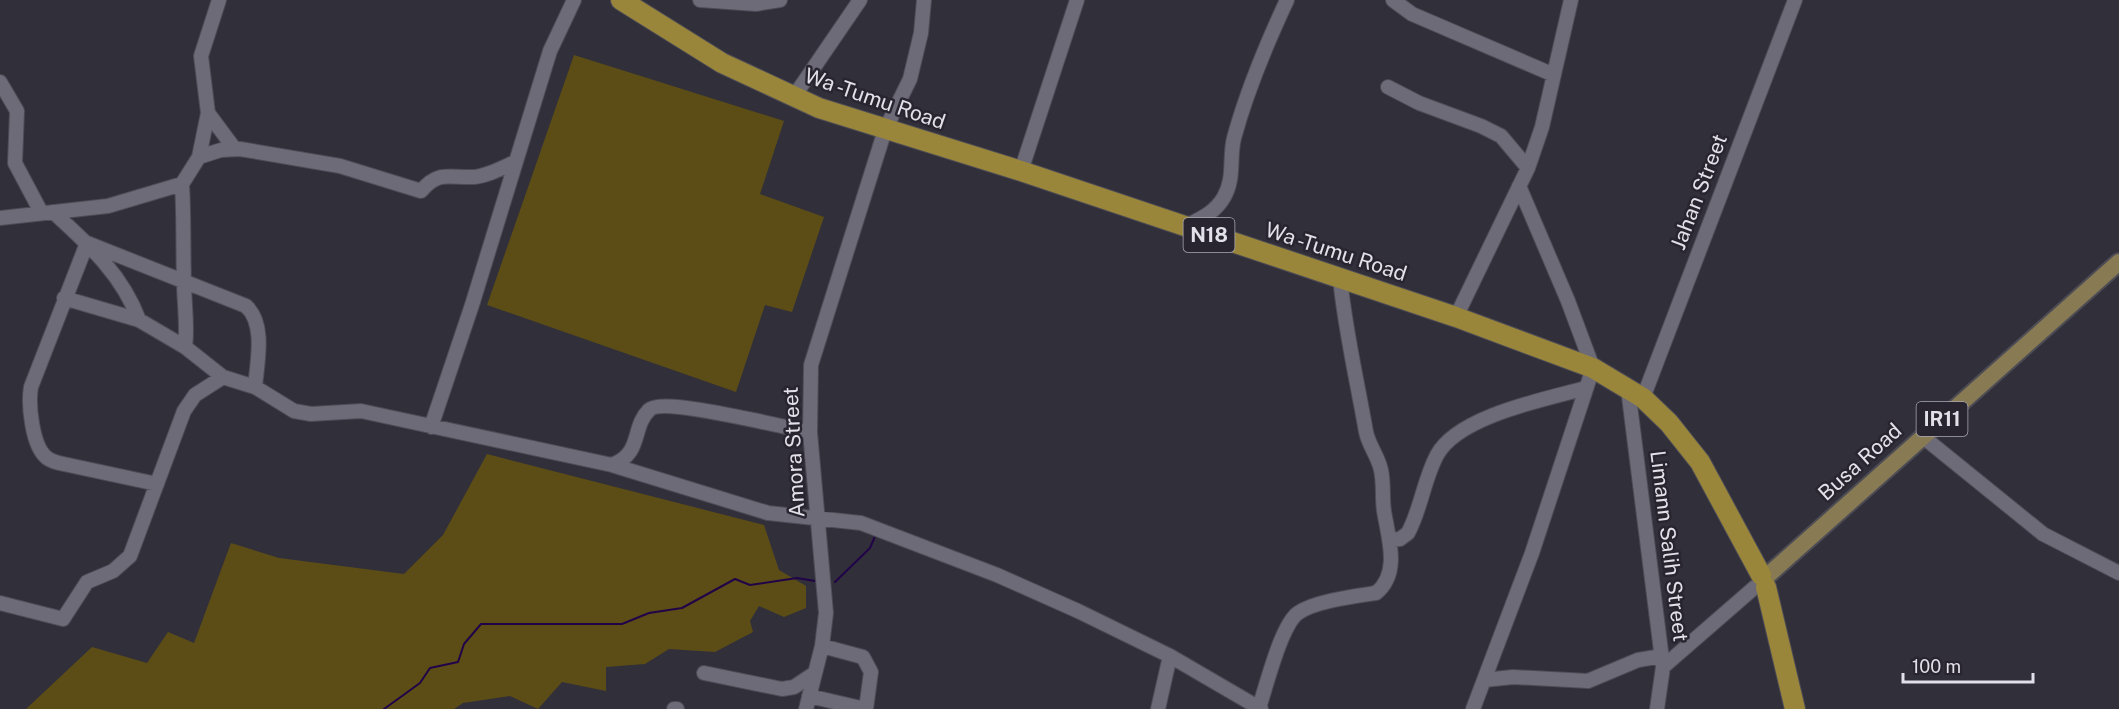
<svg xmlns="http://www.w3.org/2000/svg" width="2119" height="709" viewBox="0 0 2119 709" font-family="'Public Sans',sans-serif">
<rect width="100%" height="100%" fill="#312f3a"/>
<path fill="#5c4d16" d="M574,55L784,121L760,194L824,217L792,312L765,305L736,392L487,305Z
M487,454L764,525L779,570L806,586V608L784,617L759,606L750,621L753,632L715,652L669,649L645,664L606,667V691L562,682L538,709L510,696L463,703L454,709H26L92,647L147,663L168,632L194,643L231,543L279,558L404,574L443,535Z"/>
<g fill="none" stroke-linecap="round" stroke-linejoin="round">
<path stroke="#210448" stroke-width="2" d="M835,582L870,548L876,534
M384,709L420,683L430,668L458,662L464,644L481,624H622L649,613L682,608L735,579L750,585L797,578L815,581"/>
<defs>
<path id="minor" d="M700,0L756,4L780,0
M1393,0L1412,14L1554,75
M0,82L17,111L15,163L41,212
M1388,87L1419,103L1481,126L1501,136L1528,168
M793,98L860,0
M208,113L234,148
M199,157L221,150L240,149L340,166L421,191C439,170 449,178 474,177C487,176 502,168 515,162
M1021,171L1077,0
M182,184C184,217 183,249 184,282C184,304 188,325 185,347
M53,212C88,244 122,274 139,320
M0,218L108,206L182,184L199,157L208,113L201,56L219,0
M1184,227C1200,219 1215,213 1224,197C1235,178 1229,158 1234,138C1247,90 1266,45 1287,0
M87,243L31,387C28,404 32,445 46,457C49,460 55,462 59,463L157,484
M87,243L246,306C266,324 257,363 255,387
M64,298L139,320L185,347L223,377L255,387L294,411L311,414L361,411L612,465C643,453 631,428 649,410C663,396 785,428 810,432
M1456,317L1528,168L1542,127L1571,0
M1628,389L1663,667L1657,709
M1643,398L1795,0
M431,427L472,305L550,51L574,0
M1922,436L2043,534L2119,573
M612,465L768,513L861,523L997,575L1078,611L1170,656L1261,709
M1391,540L1400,539L1408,533C1421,509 1424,479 1437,455C1458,416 1546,399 1586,388
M0,603L63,619L87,582L113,571L130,556L184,411L195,395L223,377
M822,646L863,657L871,672L866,709
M1663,667L1755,587
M704,673L782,689L794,687L815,673
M1484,680L1513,677L1588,681L1638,660L1662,656
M809,696L865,709
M1259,708C1266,687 1281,625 1298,613C1315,601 1356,596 1376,593C1401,573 1388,537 1384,511C1382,498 1384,483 1381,470C1378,456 1369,446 1366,432C1357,380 1345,330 1340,278
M674,709H677
M806,709L822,646L826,613L810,432L811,365L885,130L910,79L921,33L924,0
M1158,709L1170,656
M1473,709L1532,553L1593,368L1568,301L1519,186"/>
<path id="major" d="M1766,577L2119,262"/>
<path id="highway" d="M621,0L722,63L819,108L1021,171L1456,317L1593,368L1643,398L1669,423L1700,462L1761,575
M1766,587L1795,709"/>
</defs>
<use href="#minor" stroke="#4d4c55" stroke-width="16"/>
<use href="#major" stroke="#4d4c55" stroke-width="20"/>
<use href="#highway" stroke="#4d4c55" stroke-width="22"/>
<use href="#minor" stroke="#6d6b78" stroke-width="14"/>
<use href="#major" stroke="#887b53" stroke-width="16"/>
<use href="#highway" stroke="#9a863a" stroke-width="20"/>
</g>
<g text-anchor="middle" stroke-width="5" stroke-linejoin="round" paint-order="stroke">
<g fill="#282530" stroke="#aaa9b2" stroke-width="1.5">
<rect x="1183.5" y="218" width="51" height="34" rx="4.5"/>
<rect x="1916.5" y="402" width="51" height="34" rx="4.5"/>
</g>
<g font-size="20" font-weight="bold" fill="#e2e1e9">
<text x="1209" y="242">N18</text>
<text x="1942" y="426">IR11</text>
</g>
<g font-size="21" fill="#e2e1e9" stroke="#282530">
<text transform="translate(875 99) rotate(19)" y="7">Wa -Tumu Road</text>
<text transform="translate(1699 192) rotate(-69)" y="7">Jahan Street</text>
<text transform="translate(1336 252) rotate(18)" y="7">Wa -Tumu Road</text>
<text transform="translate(794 452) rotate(-93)" y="7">Amora Street</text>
<text transform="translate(1860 462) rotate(-42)" y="7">Busa Road</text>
<text transform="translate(1669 546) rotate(83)" y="7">Limann Salih Street</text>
</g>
</g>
<path d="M1903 673v9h130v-9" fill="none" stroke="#e2e1e9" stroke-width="3"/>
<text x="1912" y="673" font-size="18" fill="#e2e1e9" stroke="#282530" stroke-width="4.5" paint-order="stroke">100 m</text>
</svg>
